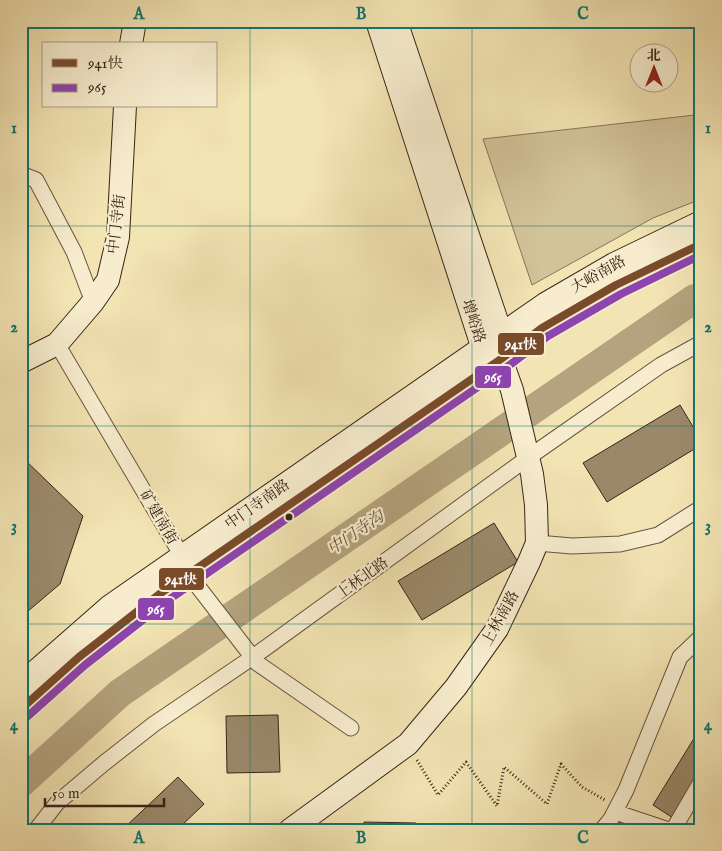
<svg xmlns="http://www.w3.org/2000/svg" width="722" height="851" viewBox="0 0 722 851" font-family="'IM FELL English','Noto Serif SC',serif">
<rect width="100%" height="100%" fill="#f3e4b3"/>
<filter id="stains"><feTurbulence type="fractalNoise" baseFrequency=".004" numOctaves="4"/><feColorMatrix values="0 0 0 0 .2 0 0 0 0 .09 0 0 0 0 .02 0 0 0 .5 -.17"/></filter>
<radialGradient id="worn" r=".72"><stop offset=".6" stop-color="#630" stop-opacity="0"/><stop offset="1" stop-color="#630" stop-opacity=".3"/></radialGradient>
<path fill="#d3c399" stroke="#867458" d="M701,102V199L653,218L532,285L483,139L695,115Z"/>
<g fill="none" stroke-linecap="round" stroke-linejoin="round">
<path stroke="#b4a37e" stroke-width="29" d="M21,783L120,693L694,299L701,297"/>
</g>
<path fill="#9a8869" stroke="#392418" d="M680,405L701,440V445L607,502L583,463Z
M21,456L83,516L60,584L21,617Z
M494,523L518,562L422,620L398,581Z
M278,715L280,772L227,773L226,716Z
M701,727V772L673,818L653,805Z
M178,777L204,804L177,830H122Z
M364,822L416,823V830H364Z"/>
<g fill="none" stroke-linecap="round" stroke-linejoin="round">
<defs>
<path id="street" d="M21,174L36,180L74,252L93,302
M57,344L182,556L189,575L257,663L351,728
M537,543L572,546L620,544L658,535L701,508
M615,812L669,830
M36,830L57,803L103,764L154,724L253,657L529,457L661,365L701,343
M602,830L611,819L626,790L680,657L701,637
M673,830L701,782"/>
<path id="secondary" d="M377,21L483,349L496,356
M131,44L135,21
M21,362L57,344L93,302L108,280L118,237L125,106
M21,684L110,606L545,304L614,264L701,222
M21,709L79,657L161,593L501,359L542,328L616,285L701,244
M290,830L408,744L456,687L497,629L529,562L537,543L536,505L532,474L512,390L501,359L502,336L396,21"/>
</defs>
<use href="#street" stroke="#68543f" stroke-width="17"/>
<use href="#secondary" stroke="#392418" stroke-width="24"/>
<path stroke="#392418" stroke-width="3" stroke-dasharray="1 2.5" stroke-linecap="butt" d="M417,760L438,795L466,762L497,806L504,767L547,804L561,764L582,787L605,800"/>
<use href="#street" stroke="#f7edce" stroke-width="15"/>
<use href="#secondary" stroke="#f7edce" stroke-width="22"/>
<defs>
<path id="bus-1" d="M21,709L79,657L161,593L501,359L542,328L616,285L701,244"/>
<path id="bus-2" d="M28,716L85,665L167,601L507,367L548,336L621,294L701,255"/>
</defs>
<use href="#bus-1" stroke="#f7edce" stroke-width="11"/>
<use href="#bus-2" stroke="#f7edce" stroke-width="11"/>
<use href="#bus-1" stroke="#7a4b2a" stroke-width="8"/>
<use href="#bus-2" stroke="#8e44ad" stroke-width="8"/>
</g>
<path fill="none" stroke="#0f766e" stroke-width="1" stroke-opacity="0.55" d="M250,21V830M472,21V830M21,226H701M21,426H701M21,624H701"/>
<circle fill="#392418" stroke="#f7edce" stroke-width="2" cx="289" cy="517" r="4.5"/>
<g text-anchor="middle" stroke-width="4.5" stroke-linejoin="round" paint-order="stroke">
<g font-size="15" fill="#392418" stroke="#f7edce">
<text transform="translate(116 224) rotate(-83)" y="5">中门寺街</text>
<text transform="translate(598 274) rotate(-29)" y="5">大峪南路</text>
<text transform="translate(474 321) rotate(72)" y="5">增峪路</text>
<text transform="translate(257 504) rotate(-35)" y="5">中门寺南路</text>
<text transform="translate(159 517) rotate(60)" y="5">矿建南街</text>
<text transform="translate(362 578) rotate(-36)" y="5">上林北路</text>
<text transform="translate(500 618) rotate(-61)" y="5">上林南路</text>
</g>
<g font-size="16" font-style="italic" fill="#64503c" stroke="#f7edce">
<text transform="translate(355 532) rotate(-34)" y="6">中门寺沟</text>
</g>
</g>
<g stroke="#f7edce" stroke-width="2">
<rect x="497" y="332" width="48" height="24" rx="5" fill="#7a4b2a"/>
<rect x="474" y="365" width="38" height="24" rx="5" fill="#8e44ad"/>
<rect x="158" y="567" width="47" height="24" rx="5" fill="#7a4b2a"/>
<rect x="137" y="597" width="38" height="24" rx="5" fill="#8e44ad"/>
</g>
<g font-size="14" text-anchor="middle" font-weight="bold" fill="#fff">
<text x="521" y="349">941快</text>
<text x="493" y="382">965</text>
<text x="181" y="584">941快</text>
<text x="156" y="614">965</text>
</g>
<rect width="722" height="851" fill="none" stroke="#f3e4b3" stroke-width="55"/>
<rect x="42" y="42" width="175" height="65" fill="#f7edce" stroke="#ab9d85"/>
<rect x="52" y="59" width="25" height="8" fill="#7a4b2a" stroke="#ab9d85"/>
<text x="88" y="68" font-size="15" fill="#392418">941快</text>
<rect x="52" y="84" width="25" height="8" fill="#8e44ad" stroke="#ab9d85"/>
<text x="88" y="92" font-size="15" fill="#392418">965</text>
<g transform="translate(654 68)"><circle r="24" fill="#f7edce" stroke="#ab9d85"/>
<path d="M0-4L9 19L0 12L-9 19Z" fill="#8f2418"/>
<text y="-8" font-size="14" font-weight="bold" text-anchor="middle" fill="#392418">北</text>
</g>
<path d="M45 798v8h119v-8" fill="none" stroke="#392418" stroke-width="2.5"/>
<text x="52" y="798" font-size="15" fill="#392418" stroke="#f7edce" stroke-width="4" paint-order="stroke">50 m</text>
<rect x="28" y="28" width="666" height="796" fill="none" stroke="#0f766e" stroke-width="2"/>
<g font-size="16" text-anchor="middle" font-weight="bold" fill="#0f766e">
<text x="139" y="19">A</text>
<text x="361" y="19">B</text>
<text x="583" y="19">C</text>
<text x="14" y="133">1</text>
<text x="708" y="133">1</text>
<text x="14" y="332">2</text>
<text x="708" y="332">2</text>
<text x="14" y="531">3</text>
<text x="708" y="531">3</text>
<text x="14" y="730">4</text>
<text x="708" y="730">4</text>
<text x="139" y="843">A</text>
<text x="361" y="843">B</text>
<text x="583" y="843">C</text>
</g>
<rect width="100%" height="100%" filter="url(#stains)"/>
<rect width="100%" height="100%" fill="url(#worn)"/>
</svg>
